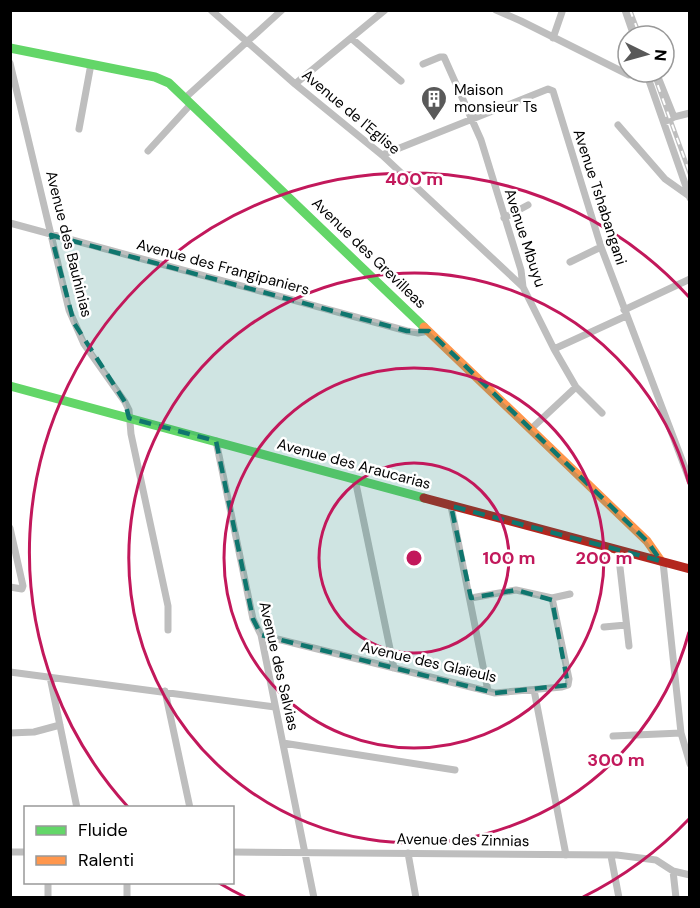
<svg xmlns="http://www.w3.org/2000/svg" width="700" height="908" viewBox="0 0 700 908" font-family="'DM Sans',sans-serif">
<rect width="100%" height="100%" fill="#fff"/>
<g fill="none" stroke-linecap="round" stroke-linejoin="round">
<path stroke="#bebebe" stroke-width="7" d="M211,10L295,84L382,155L523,287
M496,10L521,21L629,75L647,73
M625,10L634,36
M351,38L401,81
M553,38L562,12
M10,63L69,310L84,344L125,402L129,410L131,434L168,606V630
M423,64L440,57H444L481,140L521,270L523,287L554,349L576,387L602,413
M646,72L690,198
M656,72L674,117
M295,84L385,10
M185,98L282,10
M664,122L674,117L690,113
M618,125L665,179L689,196
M79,129L91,64
M148,151L191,104
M382,155L548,89L553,91L601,247L690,481
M504,218L528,205
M10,223L407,331L418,333L429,331
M570,262L601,247
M624,310L690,279
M554,349L626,316
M531,429L576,387
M216,441L253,619L261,635L314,898
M355,479L394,668
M451,506L488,691
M10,528L23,586L22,589L10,587
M618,550L629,646
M663,562L681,733L690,764
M552,598L570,594
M604,627L626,625
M261,635L495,693L562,687L568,685L569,679L552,598L516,590L471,598
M10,672L275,707
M50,677L77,808
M534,690L566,855
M165,691L190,808
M10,733L34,732L60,725
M613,736L681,733
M283,743L455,770
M10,852H26
M232,852L617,855L656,860L673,871L690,875
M408,853L416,898
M611,856L619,898
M673,871L676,898
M48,882V898
M127,882V898"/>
<path stroke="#63d668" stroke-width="9" d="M10,48L155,77L169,83L424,327
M10,386L424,498"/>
<path stroke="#ff974d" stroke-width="9" d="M424,327L647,541L661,561"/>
<path stroke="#b3261e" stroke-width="9" d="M424,498L690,569"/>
<defs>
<path id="rail" d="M630,10L640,36
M653,72L690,174"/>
</defs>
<use href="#rail" stroke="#bebebe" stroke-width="4.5"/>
<use href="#rail" stroke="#fff" stroke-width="2" stroke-dasharray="7" stroke-linecap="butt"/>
</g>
<path fill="#0f766e" fill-opacity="0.2" stroke="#0f766e" stroke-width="4.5" stroke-dasharray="12 8" stroke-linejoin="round" d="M51,235L407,331H429L647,541L661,561L451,506L471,598L516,590L552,600L568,685L495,693L261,635L253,619L216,441L129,418L125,402L74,323Z"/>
<g fill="none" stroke="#c2185b" stroke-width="3">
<circle cx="414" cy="558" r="95"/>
<circle cx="414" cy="558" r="190"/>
<path d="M689 632A285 285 0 1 1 689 484"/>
<path d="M689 819A379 379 0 0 1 583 897M245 897A379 379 0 0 1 219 883M128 807A379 379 0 0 1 689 297"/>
</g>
<defs>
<symbol id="building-pin" viewBox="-11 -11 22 30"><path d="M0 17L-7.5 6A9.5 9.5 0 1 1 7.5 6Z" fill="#595959" stroke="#fff"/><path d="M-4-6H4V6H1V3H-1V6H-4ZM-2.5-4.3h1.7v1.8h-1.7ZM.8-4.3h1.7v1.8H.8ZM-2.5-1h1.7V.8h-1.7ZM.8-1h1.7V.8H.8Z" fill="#fff"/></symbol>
</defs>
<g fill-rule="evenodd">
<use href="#building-pin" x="419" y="84" width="30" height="40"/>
</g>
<g text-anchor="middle" stroke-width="5" stroke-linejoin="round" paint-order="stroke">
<g font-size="15" fill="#000" stroke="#fff" text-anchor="start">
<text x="454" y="95">Maison<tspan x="454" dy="17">monsieur Ts</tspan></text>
</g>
<g font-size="15" fill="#000" stroke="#fff">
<text transform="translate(351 112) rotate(40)" y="5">Avenue de l'Eglise</text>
<text transform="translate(600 197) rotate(72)" y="5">Avenue Tshabangani</text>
<text transform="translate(525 238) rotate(72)" y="5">Avenue Mbuyu</text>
<text transform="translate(69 244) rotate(76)" y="5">Avenue des Bauhinias</text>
<text transform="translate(369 253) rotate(44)" y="5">Avenue des Grevilleas</text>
<text transform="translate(223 267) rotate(15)" y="5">Avenue des Frangipaniers</text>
<text transform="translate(354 464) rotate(15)" y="5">Avenue des Araucarias</text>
<text transform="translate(429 662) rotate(13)" y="5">Avenue des Glaïeuls</text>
<text transform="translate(279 666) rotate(77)" y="5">Avenue des Salvias</text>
<text transform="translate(463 840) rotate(1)" y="5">Avenue des Zinnias</text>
</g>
</g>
<circle cx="414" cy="558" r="9" fill="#c2185b" stroke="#fff" stroke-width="3"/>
<g font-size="18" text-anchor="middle" font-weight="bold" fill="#c2185b" stroke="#fff" stroke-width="5" stroke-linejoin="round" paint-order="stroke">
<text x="414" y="185">400 m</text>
<text x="509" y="564">100 m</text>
<text x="604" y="564">200 m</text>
<text x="616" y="766">300 m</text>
</g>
<rect width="700" height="908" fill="none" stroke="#000000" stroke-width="24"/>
<rect x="24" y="806" width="210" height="78" fill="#ffffff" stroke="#999999" stroke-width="1.5"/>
<rect x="36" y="826" width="30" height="9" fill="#63d668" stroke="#999999" stroke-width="1.5"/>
<text x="78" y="836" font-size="18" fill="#000000">Fluide</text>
<rect x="36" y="856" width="30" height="9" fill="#ff974d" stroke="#999999" stroke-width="1.5"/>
<text x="78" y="866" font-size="18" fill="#000000">Ralenti</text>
<g transform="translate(646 54) rotate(95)"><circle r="28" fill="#ffffff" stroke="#999999" stroke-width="1.5"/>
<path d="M0-4.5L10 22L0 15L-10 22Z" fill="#595959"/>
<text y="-9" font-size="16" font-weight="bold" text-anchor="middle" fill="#000000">N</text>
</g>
</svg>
